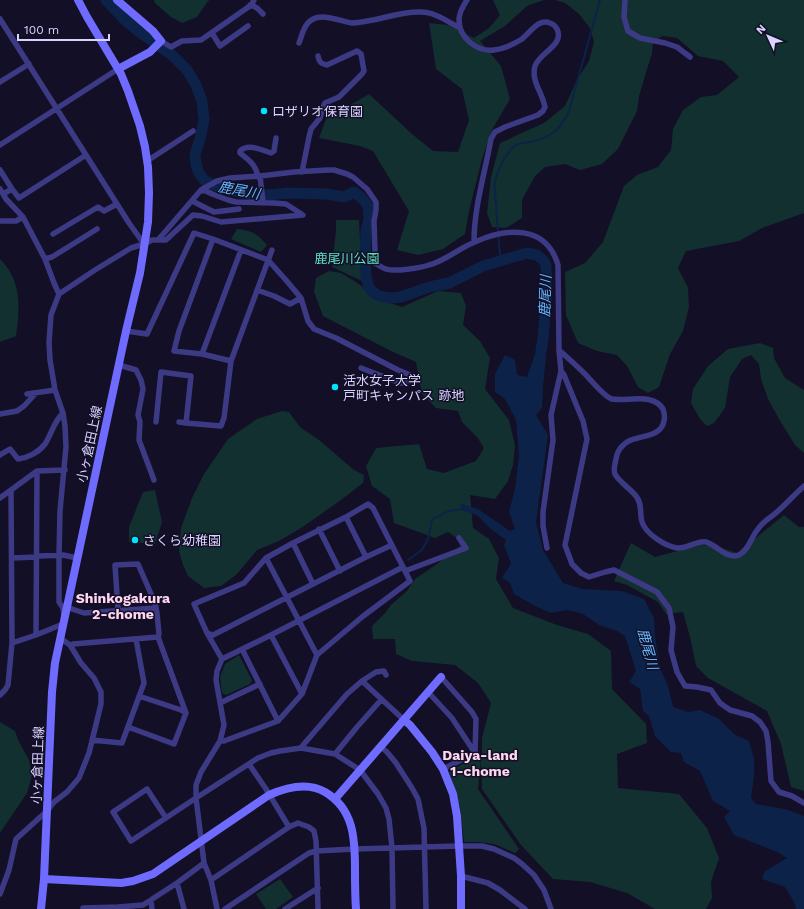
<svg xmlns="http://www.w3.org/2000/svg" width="804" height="909" viewBox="0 0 804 909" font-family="'Work Sans','Noto Sans JP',sans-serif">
<rect width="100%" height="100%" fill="#130f26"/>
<path fill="#12302f" d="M154,0H210L208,1L197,17L182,23L171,17L155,3Z
M493,0H544L527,6L505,26L480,41L501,66L510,99L493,128L482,159L469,211L465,234L443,249L418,255L397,250L409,211L373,151L360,146L319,138L326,119L369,94L412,134L433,151L458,152L469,120L462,89L436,69L429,23L448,25L474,38L489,28L500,15Z
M555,0H804V213L762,228L739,241L686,251L678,268L688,288L689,307L683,331L670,354L659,387L648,393L638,387L627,366L617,355L597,351L578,343L566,315L565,272L585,263L603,242L624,186L637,175L658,167L671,150L673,129L683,110L701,97L717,95L739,77L723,61L698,56L677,38L663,36L653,41L652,53L639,96L637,111L618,149L602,164L580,170L565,164L545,167L535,176L522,200V218L506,228L492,227L487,213L491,177L500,143L544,123L565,106L577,80L589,61L594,42L590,28L579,14L565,3Z
M336,220H359L362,281L332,267L336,230Z
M237,229C253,231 256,233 267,245L261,252L231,239Z
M0,259C22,281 20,307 16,336L0,342Z
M329,271L341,273L359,284L375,298L402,307L438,291L461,293L466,306L463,325L480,341L490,358L485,389L509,420L515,445L513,465L508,481L495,499L470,495L473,528L489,539L499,558L496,579L513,608L557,625L588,634L611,651L612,689L646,724L647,743L617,754L618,788L679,794L707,828L719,858L711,882L712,898L706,909H655L627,893L590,882L553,879L521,845L482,789L481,760L478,789L519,849L515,853L494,844L479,842H464L460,807L449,771L482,754V738L491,703L478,683L455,665L412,661L396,654L395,639H373L372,626L385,613L391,605L407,591L415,579L437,564L460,546L457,538L448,532L435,538L394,523L390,499L372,486L366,466L376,448L419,444L427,469L444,473L476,461L484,448L477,437L462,422L458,411L436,408L422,394L416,362L391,351L323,316L314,292L316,278Z
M760,343L773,348L774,358L785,378L804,390V453L795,445L779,419L768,399L761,379L759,364L751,355L742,359L730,377L725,408L714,423L707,426L700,419L691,403L693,389L708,366L728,349Z
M282,411L289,412L300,427L319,440L354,470L364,475L363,483L341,500L301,528L279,541L257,550L236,575L221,586L204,588L188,576L183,565L179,551L181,528L192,498L204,474L228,439L257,419Z
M155,490L162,522L155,544L129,542V527L143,492Z
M784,515L799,527H804V791L791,787L781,744L767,711L708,678L696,666L690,637L683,612L666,614L658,602L627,585L614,581L631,543L655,557L700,545L716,546L737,553Z
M239,655L252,680L250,684L226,695L222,693L220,677L225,664Z
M0,722L15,731L19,742L29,760L32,775L27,793L0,833Z
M280,879L293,897L276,909H266L256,894Z"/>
<path fill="#0c2248" d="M540,335L548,336L543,387L542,408L536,415L548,435L536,522L543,550L563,583L582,589L622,591L644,599L654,618L655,636L660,668L668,686L673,707L688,712L700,710L719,719L734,734L749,741L754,758V777L751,798L756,804L785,809L804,816V909H796L795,904L785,887L762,879L764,872L787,858L777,852L734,835L724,817L730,811L713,801L700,771L684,762L681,753L671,752L655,736L649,716L643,711L640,689L629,682L636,671L625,636L617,631L599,625L583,614L567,610L551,613L535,606L514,594L510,583L502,578L511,563L504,546L506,540L492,530L478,516L462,510L460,503L478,509L510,531L515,529L509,512L515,489L519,455L516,420L505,399L495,392V374L505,355L515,360L517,375L527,377L535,354Z"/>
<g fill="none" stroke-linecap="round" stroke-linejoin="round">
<path stroke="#0c2248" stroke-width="2" d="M501,260C498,241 497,222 496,203C495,196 494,188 495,181C497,172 507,150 516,145C520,143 525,143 530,142C550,138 561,129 569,111L600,0
M408,560L422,550L428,539L432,520L448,511L463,509"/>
<path stroke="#0c2248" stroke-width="11" d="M106,0L123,18L138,31L172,55L187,70L196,85L202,101L204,120L200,139L195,154L196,165L199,173L205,181L220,188L256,196L288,193L326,194L344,197L354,192L362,198L368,206L369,219L366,231L365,259L366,277L369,288L377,295L384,297L391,298L401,297L429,287L449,283L483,266L527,253L537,255L543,260L546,265L547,290L543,339L541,350"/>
<path stroke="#3d3a85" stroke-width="5.5" d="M467,0C463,6 459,13 459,20C459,38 477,52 494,50C504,49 514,44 522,39C530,33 538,18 550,23C553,24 556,27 557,29C565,45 539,53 535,66C532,77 537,85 541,95C543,99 544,103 545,107L543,111L538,115L505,127L495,132L491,139C485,173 474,207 474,242
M625,0L624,17L628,31L640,38L665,43L677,47L690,57
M250,5C257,6 259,10 263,14
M0,19L129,223L144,244
M212,33L220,46L248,26
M161,41L171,47L182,41L201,40L247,8L252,4L254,0
M299,43C302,36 303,26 310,21C322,12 339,21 352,23C359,23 366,21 373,20C389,17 404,11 421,12C435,12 448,22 460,28
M0,82L29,64
M0,145L118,69
M147,161L193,131
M0,170L12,189
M302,172L309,137L311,129L320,118L323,107L325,103L339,97L362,74L364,71L361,54L357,51L327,65C321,64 319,62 318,56
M260,176L263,202
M258,177C256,165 249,160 240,153V151C248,143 262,150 271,153L274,151L276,138
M0,189L6,199L23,217L45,259L54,283L59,294L51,315L49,342L50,360L55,390L63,413L65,426L66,447L60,511L59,555V602L63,608L64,616
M3,194L12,189L19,198L86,155
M192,201L214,212L239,209
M0,221H16L23,217
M53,234L98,207L104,211L117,204
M213,239L179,331L174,351L202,354L231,361
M158,240H166L193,215L202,216L221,222L303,215L286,204L274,203L236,202L228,200L212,194L206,191L201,190
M45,259L52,257L97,229
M257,290L274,296L290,304L301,298
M59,294L95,270L131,248L144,244L152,240H158L201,190L217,181L230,178L260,176L294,172L328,170H334L347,174L353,177L367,189L376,202V210L374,221L375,253L373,262C377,264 382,268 386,269C395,272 420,268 429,265C445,261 459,248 475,242C506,228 546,224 558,265L559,350L561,371L564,375L583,421L587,439L565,545L572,564L581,573L589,577L605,572L614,570L657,592L669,608L673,627L671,650L677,672L685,686L697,687L711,690L720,703L730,710L752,716L760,722L766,731L768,742L771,781L779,792L792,796L804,803
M126,331L147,334L194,233L213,239L268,260L285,279L301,298L308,321L314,329L336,338L398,370L410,375V380L406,383H400L361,368
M559,350C568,358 577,366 585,374C592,381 604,397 612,399C627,402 653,392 663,409C664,412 665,417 664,421C661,438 639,435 627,442C621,446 617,452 616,459C615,464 613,470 615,474C619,482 631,489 636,496C643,505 639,512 642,522C646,534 665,546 677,548C687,549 698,540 706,542C717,545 727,560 739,555C749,550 751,537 758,529C763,521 772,517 778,511C787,503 795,494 804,486
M202,354L241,250
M119,365L136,370L141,380L143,389L138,415L140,422L139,440L154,480
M27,394L55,390
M0,414L17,411L24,406L36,393
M156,422L161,372L191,376L186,423L221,426L224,418L231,361L272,250
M179,422L186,423
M0,455L10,449L18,459C28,458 39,452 45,444C52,433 53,423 63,413
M0,498L11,490
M346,517L366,557
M319,529L340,571
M293,543L313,584
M547,548L543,526V512L553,440L551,415L561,371
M12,558L36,557L39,556L63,555L77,558
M405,571L466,548L459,538
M66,607L84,613L156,608
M118,610L115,565L138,564L155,603L157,613L159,634L158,637L186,713L174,744L128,727
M207,633L213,635L366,557L392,545
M36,635L37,471
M271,635L302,694
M12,643L36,635L63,624
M70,645L73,644L158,637
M242,649L278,721
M317,655L362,617L410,581L403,567
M441,677L472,712L476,719L475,753L443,769
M362,681L376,672L384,671L386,675
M428,692L452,718L475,753
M0,695L5,690L8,685L12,643L11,490L37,471L65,470
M139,696L181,710L186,713
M220,703L260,684
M92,740L122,743L144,683L136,639
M220,741H224L278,721L302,694L317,655L266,558
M381,747L387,752L396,763L412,788L418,799L424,828L426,909
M301,748L304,744L347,694L362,681L404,720
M335,754L357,727L381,700
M249,764L266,789L289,827
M166,818L147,789L113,812L131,841L196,798L258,758L271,753L280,751L301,748L335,754L360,770L378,794L386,808L389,819L392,848L393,909
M461,876L488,883L500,890L525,909
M211,880L289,827L298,823L309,827L314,831L316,841L318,909
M177,883L184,909
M0,894L9,870L16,839L47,811L54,802L67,792L79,778L89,753L101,704V692L94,678L81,663L70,645L60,638
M151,900L152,909
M83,909V908L118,907
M118,909V907L143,905L177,883L204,863
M217,909L211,880L204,863L196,798V785L201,772L220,741L224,725L216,680L217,671L222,659L271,635L403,567L373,508L368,504L346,517L293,543L266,558L244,583L194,604L207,633L222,659
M225,909L309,853L316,851L355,849L424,847L459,846H482L494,849L514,858L522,864L534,875L544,890L551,909
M285,909L318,888"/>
<path stroke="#6f6bff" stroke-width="8" d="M117,0L153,31L161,41L150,52L118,69
M404,720L410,725L432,752L443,769L453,794L457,816L461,876V909
M335,799L441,677
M44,879L121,883L133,881L153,874L269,795C287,787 308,782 325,792C354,809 355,839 355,869C355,882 355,896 356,909
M41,909L44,879L52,692L55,663L126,331L140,273L148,222L149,193L148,167L145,147L140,126L128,91L121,74L87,17L78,0"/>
</g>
<g fill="#00e5ff" stroke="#130f26" stroke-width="1.5">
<circle cx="264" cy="111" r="4"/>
<circle cx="335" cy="387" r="4"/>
<circle cx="135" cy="540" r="4"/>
</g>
<g text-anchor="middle" stroke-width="3" stroke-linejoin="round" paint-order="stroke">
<g font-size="13" fill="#d9d4ff" stroke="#130f26" text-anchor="start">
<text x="272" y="116">ロザリオ保育園</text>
<text x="343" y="385">活水女子大学<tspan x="343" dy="15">戸町キャンパス 跡地</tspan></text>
<text x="143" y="545">さくら幼稚園</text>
</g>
<g font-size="13" fill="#5fe0c0" stroke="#130f26">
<text x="347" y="263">鹿尾川公園</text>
</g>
<g font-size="13" fill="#d9d4ff" stroke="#130f26">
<text transform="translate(89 444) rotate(-78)" y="5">小ヶ倉田上線</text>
<text transform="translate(37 765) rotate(-88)" y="5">小ヶ倉田上線</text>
</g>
<g font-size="14" font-style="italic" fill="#62b6ff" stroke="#130f26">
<text transform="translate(239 190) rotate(11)" y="5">鹿尾川</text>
<text transform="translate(545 296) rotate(-88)" y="5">鹿尾川</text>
<text transform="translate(648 649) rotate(75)" y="5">鹿尾川</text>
</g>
<g font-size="14" font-weight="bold" fill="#ffd6f0" stroke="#130f26">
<text x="123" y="603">Shinkogakura<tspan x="123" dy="16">2-chome</tspan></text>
<text x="480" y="760">Daiya-land<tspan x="480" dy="16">1-chome</tspan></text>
</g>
</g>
<g transform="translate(768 36) rotate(314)" stroke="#130f26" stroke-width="3" paint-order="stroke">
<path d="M0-3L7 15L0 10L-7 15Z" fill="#d9d4ff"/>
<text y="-6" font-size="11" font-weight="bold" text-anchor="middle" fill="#d9d4ff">N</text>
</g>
<path d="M18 34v6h91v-6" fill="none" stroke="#d9d4ff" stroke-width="2"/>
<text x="24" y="34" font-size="12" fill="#d9d4ff" stroke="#130f26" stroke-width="3" paint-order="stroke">100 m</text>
</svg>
